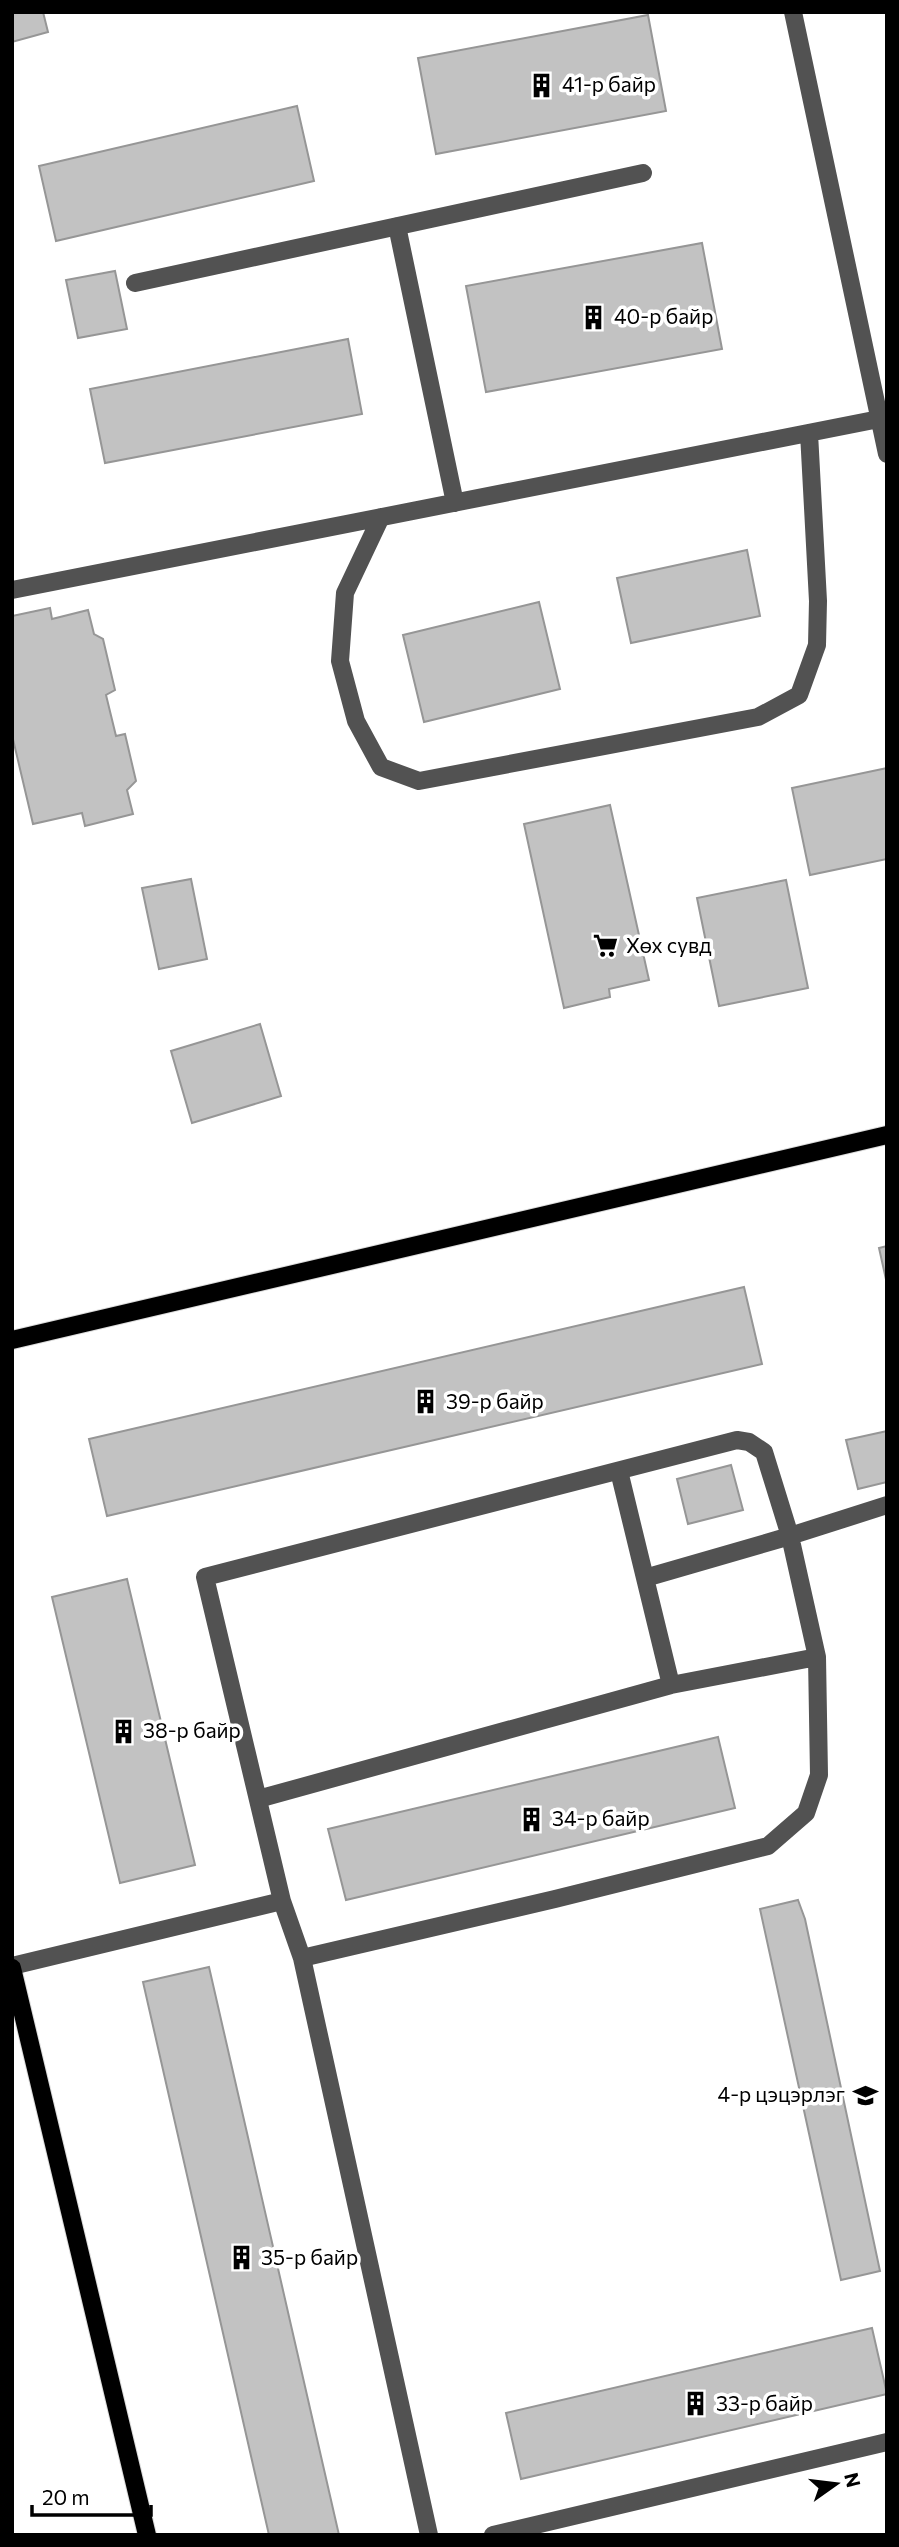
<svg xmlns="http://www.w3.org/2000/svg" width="899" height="2547" viewBox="0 0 899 2547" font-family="Commissioner,sans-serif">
<rect width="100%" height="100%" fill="#fff"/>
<path fill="#c2c2c2" stroke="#969696" stroke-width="2" d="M12,12H43L48,32L12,42Z
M648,15L666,111L436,154L418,58Z
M297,106L314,181L56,241L39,166Z
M702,243L722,349L486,392L466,286Z
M115,271L127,329L78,338L66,280Z
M348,339L362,414L105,463L90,389Z
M747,550L760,616L631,643L617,578Z
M539,602L560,689L424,722L403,635Z
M50,608L52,619L88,610L94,634L103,639L115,690L106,695L116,736L125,734L136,781L127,790L133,814L85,826L82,813L33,824L12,735V616Z
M887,768V859L810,875L792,788Z
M610,805L649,980L609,989L610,997L564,1008L524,824Z
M191,879L207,959L159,969L142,888Z
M786,880L808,988L719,1006L697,898Z
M260,1024L281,1096L192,1123L171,1051Z
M887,1246V1284L879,1248Z
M744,1287L762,1364L107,1516L89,1439Z
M887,1431V1482L858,1489L846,1440Z
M731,1465L743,1510L688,1524L677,1479Z
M127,1579L195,1865L120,1883L52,1597Z
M718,1737L735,1808L346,1900L328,1829Z
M798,1900L805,1919L880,2271L841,2280L760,1909Z
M209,1967L339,2535H269L143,1982Z
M872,2328L887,2394L521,2479L506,2413Z"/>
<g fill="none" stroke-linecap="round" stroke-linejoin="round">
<defs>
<path id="major" d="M12,1340L887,1135
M12,1968L147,2535"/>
</defs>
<use href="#major" stroke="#dbdbdb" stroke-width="20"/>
<path stroke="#525252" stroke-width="18" d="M793,12L887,454
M397,226L455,503
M135,283L643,173
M381,517L345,593L340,661L356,721L381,767L419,781L758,717L799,695L817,645L818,601L809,433
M12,590L879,419
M619,1471L671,1685
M258,1799L671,1685L817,1657L790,1536L887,1505
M302,1958L555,1899L768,1846L806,1813L819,1775L817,1657
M12,1966L282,1901
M429,2535L302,1958L282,1901L205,1577L737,1440L749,1442L764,1452L790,1536L645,1578
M493,2535L887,2442"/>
<use href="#major" stroke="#000" stroke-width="18"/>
</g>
<defs>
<symbol id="building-bare" viewBox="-9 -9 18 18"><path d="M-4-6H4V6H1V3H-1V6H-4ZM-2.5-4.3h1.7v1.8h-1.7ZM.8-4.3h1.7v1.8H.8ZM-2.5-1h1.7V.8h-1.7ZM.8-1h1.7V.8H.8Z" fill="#000" stroke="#fff" stroke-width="2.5" paint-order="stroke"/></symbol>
<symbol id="supermarket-bare" viewBox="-9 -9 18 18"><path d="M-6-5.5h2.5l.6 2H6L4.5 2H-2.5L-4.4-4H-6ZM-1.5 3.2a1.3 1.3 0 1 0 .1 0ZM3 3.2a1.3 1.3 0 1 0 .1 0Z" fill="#000" stroke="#fff" stroke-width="2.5" paint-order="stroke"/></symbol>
<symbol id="school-bare" viewBox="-9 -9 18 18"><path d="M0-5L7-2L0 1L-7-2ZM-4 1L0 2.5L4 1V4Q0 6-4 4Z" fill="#000" stroke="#fff" stroke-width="2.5" paint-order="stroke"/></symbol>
</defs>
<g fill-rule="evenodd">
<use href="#building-bare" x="524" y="68" width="35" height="35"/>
<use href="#building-bare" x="576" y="300" width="35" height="35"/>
<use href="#supermarket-bare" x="588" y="928" width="35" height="35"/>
<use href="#building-bare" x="408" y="1384" width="35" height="35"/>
<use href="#building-bare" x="106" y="1714" width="35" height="35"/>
<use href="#building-bare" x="514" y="1802" width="35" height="35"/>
<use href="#school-bare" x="848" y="2078" width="35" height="35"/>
<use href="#building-bare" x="224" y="2240" width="35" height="35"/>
<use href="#building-bare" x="678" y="2386" width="35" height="35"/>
</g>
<g text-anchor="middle" stroke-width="7" stroke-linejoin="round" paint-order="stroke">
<g font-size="21" fill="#000" stroke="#fff" text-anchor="start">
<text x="562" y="92">41-р байр</text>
<text x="614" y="324">40-р байр</text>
<text x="626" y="953">Хөх сувд</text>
<text x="446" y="1409">39-р байр</text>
<text x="143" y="1738">38-р байр</text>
<text x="552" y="1826">34-р байр</text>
<text x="845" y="2102" text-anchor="end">4-р цэцэрлэг</text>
<text x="261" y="2265">35-р байр</text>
<text x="716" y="2411">33-р байр</text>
</g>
</g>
<rect width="899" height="2547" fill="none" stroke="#000000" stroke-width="28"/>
<g transform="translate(836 2484) rotate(76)" stroke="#ffffff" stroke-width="5" paint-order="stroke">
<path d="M0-5L12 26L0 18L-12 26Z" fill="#000000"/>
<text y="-10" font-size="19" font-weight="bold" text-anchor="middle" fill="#000000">N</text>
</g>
<path d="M32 2505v10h119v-10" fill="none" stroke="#000000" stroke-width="3.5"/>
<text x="42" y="2505" font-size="21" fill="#000000" stroke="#ffffff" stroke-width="5" paint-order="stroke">20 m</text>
</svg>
